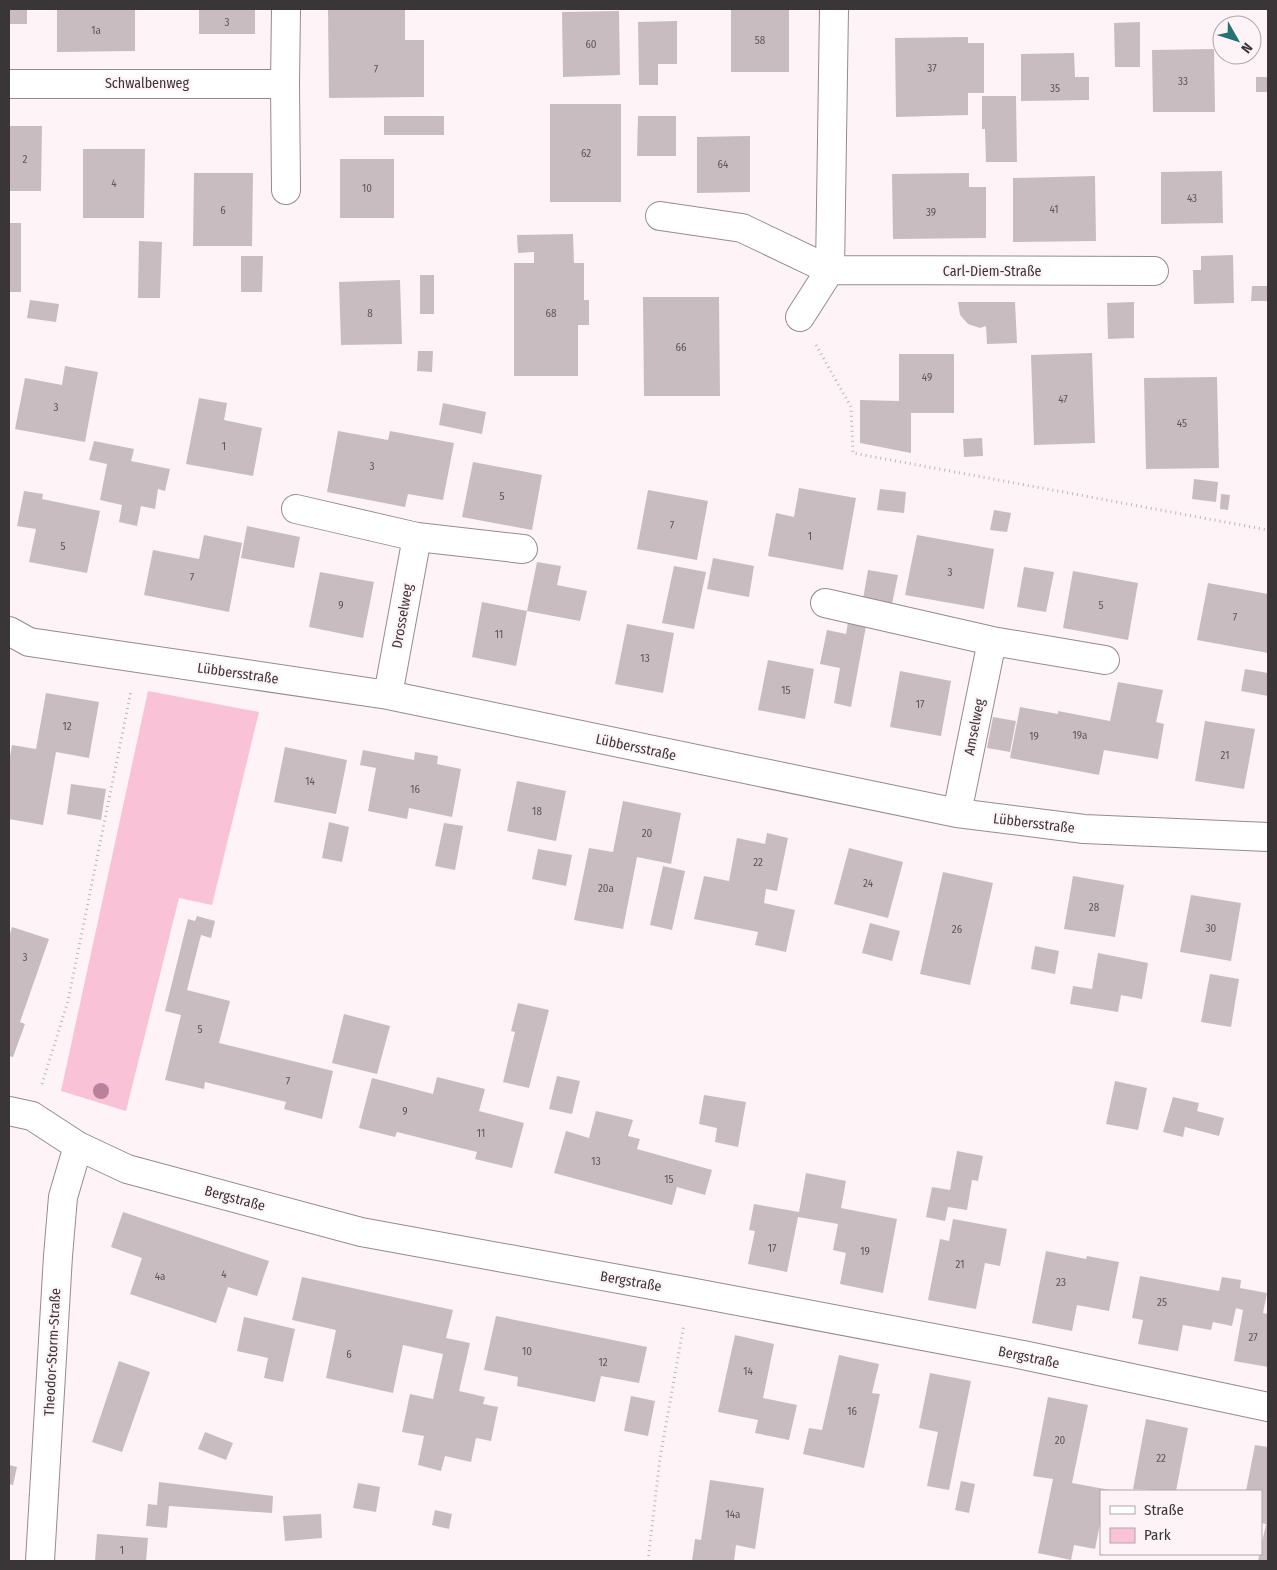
<svg xmlns="http://www.w3.org/2000/svg" width="1277" height="1570" viewBox="0 0 1277 1570" font-family="'Fira Sans Condensed',sans-serif">
<rect width="100%" height="100%" fill="#fef3f7"/>
<path fill="#fac2d7" d="M148,691L259,712L212,905L179,898L126,1111L61,1091Z"/>
<path fill="#c9bcc1" d="M9,9H27V24H9Z
M57,9H135V51L57,52Z
M199,9H255V34H199Z
M731,9H789V72H731Z
M328,10H405V40H424V97L329,98Z
M619,11L620,75L563,77L562,12Z
M677,21V64H658V85H639L638,22Z
M1140,22V67H1115L1114,23Z
M968,37V43H984V93H968V115L896,117L895,38Z
M1214,49L1215,112H1153L1152,50Z
M1074,53L1075,77H1089V100L1021,101V54Z
M1256,77H1268V92H1256Z
M982,96H1016L1017,162H986L985,129H982Z
M550,104H621V202H550Z
M384,116H444V135H384Z
M638,116H676V156H637Z
M9,126H42L41,191H9Z
M750,136V192L697,193V137Z
M83,149H145L144,218H83Z
M340,159H394V218H340Z
M1222,171L1223,223L1161,224V172Z
M194,173H253L252,246H193Z
M969,173V187H986V238L893,239L892,174Z
M1095,176L1096,241L1013,242V178Z
M9,223H21V292H9Z
M573,234L574,263H584V300H589V325H578V376H514V263H534V252L518,253L517,235Z
M139,241L162,242L160,298H138Z
M1233,255L1234,303L1194,304L1193,270H1201V256Z
M241,256H263L262,292H241Z
M420,275H434V314H420Z
M400,280L402,344L341,345L339,282Z
M1252,286H1268V301H1251Z
M643,297H719L720,396H644Z
M30,300L59,304L56,322L27,318Z
M958,302H1015L1017,343L987,344L986,326L980,328L968,324L960,315Z
M1134,302V338L1108,339L1107,303Z
M418,351H433L432,372L417,371Z
M1092,353L1095,443L1034,445L1031,355Z
M899,354H954V413H911V453L860,443V400L899,401Z
M65,366L98,372L85,442L15,429L25,378L62,385Z
M1217,377L1219,468L1146,469L1144,378Z
M199,398L227,403L224,420L262,428L253,476L186,464Z
M443,403L486,412L482,434L439,425Z
M338,431L388,440L390,431L454,443L443,500L408,494L405,507L327,492Z
M982,438L983,456L964,457L963,439Z
M94,441L134,449L131,461L170,469L165,491L158,489L155,509L141,506L137,526L119,522L122,505L100,500L107,464L89,460Z
M473,462L542,475L532,530L462,517Z
M1194,479L1218,482L1216,502L1192,499Z
M799,488L856,498L843,570L768,556L776,513L794,517Z
M880,489L906,492L904,513L877,510Z
M648,490L708,501L697,560L637,549Z
M24,491L43,494L42,499L100,511L87,573L29,562L36,529L17,526Z
M1221,494L1230,495L1228,510L1220,509Z
M994,510L1011,513L1007,532L990,530Z
M247,526L300,537L294,568L241,558Z
M204,535L242,543L229,612L144,595L153,550L199,559Z
M917,535L994,549L984,609L905,595Z
M713,558L754,566L749,597L707,589Z
M537,562L561,566L557,585L587,591L580,621L527,611Z
M674,566L706,572L694,629L662,623Z
M1024,567L1054,572L1046,612L1017,607Z
M868,570L898,575L892,604L863,599Z
M1073,571L1138,583L1128,640L1063,628Z
M320,572L374,582L363,638L309,627Z
M1208,583L1268,594V653L1197,640Z
M482,602L527,611L516,666L472,657Z
M848,622L866,626L851,707L834,703L840,668L820,664L827,630L846,634Z
M627,624L674,633L663,693L615,684Z
M768,660L814,669L805,719L758,710Z
M1245,669L1268,673V696L1241,691Z
M900,671L951,681L941,736L890,727Z
M1118,682L1163,690L1156,722L1164,724L1158,759L1104,750L1099,775L1010,758L1020,707L1058,714V711L1110,721Z
M46,693L99,702L89,758L56,752L43,825L9,819V762L12,745L36,749Z
M993,717L1016,721L1010,752L987,748Z
M1205,721L1255,729L1244,789L1195,781Z
M285,747L347,760L336,814L274,802Z
M363,750L414,760L415,752L438,756L437,764L461,769L452,817L409,808L407,819L368,811L376,768L360,765Z
M517,781L566,791L556,841L507,831Z
M71,784L106,789L101,820L67,814Z
M623,801L681,813L671,864L637,857L623,929L574,920L589,848L613,852Z
M329,822L349,827L342,862L322,858Z
M444,823L463,826L455,870L435,866Z
M767,833L788,838L777,891L766,889L764,903L795,910L786,952L755,945L758,932L694,919L704,876L729,881L737,838L765,844Z
M849,848L903,862L888,918L834,904Z
M538,849L572,855L566,886L532,879Z
M663,866L685,871L672,930L650,925Z
M943,872L993,883L970,985L920,974Z
M1073,876L1124,885L1115,937L1064,929Z
M1191,895L1241,903L1231,961L1180,952Z
M197,916L215,921L211,938L201,935L187,990L230,1001L219,1043L333,1071L322,1119L284,1109L286,1102L205,1082L204,1089L165,1080L181,1015L165,1011L188,919L195,921Z
M870,923L900,931L892,961L862,953Z
M12,927L49,939L20,1022L25,1024L13,1057L9,1056V937Z
M1035,946L1059,951L1055,974L1031,969Z
M1098,953L1148,963L1142,999L1121,995L1118,1012L1070,1004L1073,986L1092,989Z
M1210,974L1239,979L1231,1027L1201,1022Z
M518,1003L549,1010L529,1088L503,1082L515,1032L511,1031Z
M344,1014L390,1026L377,1074L332,1063Z
M557,1076L580,1081L572,1114L549,1109Z
M437,1077L485,1089L479,1111L524,1123L512,1168L475,1159L477,1152L397,1132L395,1137L359,1128L372,1078L433,1094Z
M1115,1081L1147,1088L1138,1130L1106,1124Z
M704,1095L746,1102L738,1147L715,1142L717,1128L699,1124Z
M1173,1097L1199,1103L1197,1111L1224,1118L1219,1136L1185,1127L1183,1137L1163,1132Z
M596,1111L633,1120L628,1136L640,1139L637,1149L712,1170L705,1195L677,1187L672,1205L554,1173L566,1131L589,1138Z
M957,1151L983,1156L978,1181L972,1180L967,1210L948,1207L945,1221L926,1217L932,1187L950,1190Z
M806,1173L846,1181L841,1208L897,1219L883,1293L840,1284L846,1253L833,1250L838,1224L798,1217L787,1272L748,1264L755,1231L749,1230L754,1204L799,1212Z
M123,1212L269,1261L257,1296L228,1287L216,1323L130,1294L142,1258L111,1247Z
M953,1219L1007,1229L1000,1266L985,1263L976,1309L928,1300L940,1239L949,1241Z
M1046,1251L1086,1259L1087,1256L1119,1262L1109,1311L1077,1305L1072,1331L1032,1323Z
M1140,1276L1219,1291L1222,1277L1241,1280L1240,1288L1267,1293L1263,1313L1268,1314V1367L1234,1361L1243,1310L1236,1308L1232,1326L1213,1322L1211,1330L1183,1325L1178,1351L1138,1344L1143,1320L1132,1318Z
M302,1277L453,1310L446,1338L470,1343L459,1391L485,1397L483,1404L498,1407L491,1441L476,1438L471,1462L445,1456L441,1471L418,1465L424,1436L402,1432L410,1394L433,1399L443,1354L403,1345L393,1393L326,1378L336,1330L292,1320Z
M496,1316L647,1347L639,1383L601,1376L595,1402L517,1386L518,1377L484,1370Z
M244,1317L295,1329L283,1382L264,1378L268,1358L237,1351Z
M735,1335L774,1344L763,1398L797,1405L789,1440L755,1433L758,1420L718,1412Z
M839,1355L879,1364L872,1393L880,1394L864,1468L803,1454L809,1428L822,1430Z
M119,1361L150,1372L122,1452L92,1442Z
M930,1373L971,1381L949,1490L927,1486L938,1432L919,1428Z
M631,1396L655,1401L648,1436L624,1431Z
M1048,1397L1088,1405L1072,1483L1110,1490L1101,1491V1519L1095,1549L1074,1545L1071,1560L1038,1553L1053,1479L1033,1476Z
M1146,1419L1188,1428L1176,1491L1133,1489Z
M205,1432L233,1443L226,1460L198,1449Z
M1255,1445L1268,1447V1561H1258L1266,1524L1261,1523V1491H1246Z
M9,1465L17,1467L13,1485L9,1484Z
M710,1480L764,1488L755,1549L736,1545L734,1561H692L695,1539L701,1540Z
M961,1481L975,1484L969,1513L955,1510Z
M159,1482L273,1496L272,1513L169,1506L167,1528L146,1526L148,1504L157,1505Z
M358,1483L380,1487L376,1512L353,1508Z
M435,1510L452,1514L449,1529L432,1525Z
M321,1514L322,1538L285,1541L283,1516Z
M97,1534L148,1538L146,1561H95Z"/>
<g fill="none" stroke-linecap="round" stroke-linejoin="round">
<defs>
<path id="minor" d="M9,84H285L286,190
M285,84L286,9
M660,216L742,228L830,270L1154,271
M800,317L830,270L834,9
M296,509L417,537L523,549
M825,603L992,641L1105,660
M9,631L29,642L388,695L957,813L1084,829L1268,837
M388,695L417,537
M957,813L992,641
M9,1111L32,1116L78,1146L127,1169L361,1232L690,1292L1023,1355L1268,1407
M40,1561L58,1256L63,1197L78,1146"/>
</defs>
<use href="#minor" stroke="#968a8f" stroke-width="30"/>
<path stroke="#beb5b8" stroke-width="3" stroke-dasharray="1 4" stroke-linecap="butt" d="M816,345L851,407L853,453L1268,530
M42,1084L68,1001L131,691
M648,1561L660,1458L684,1324"/>
<use href="#minor" stroke="#fff" stroke-width="28"/>
</g>
<circle fill="#ba819c" cx="101" cy="1091" r="8"/>
<g text-anchor="middle" stroke-width="4.5" stroke-linejoin="round" paint-order="stroke">
<g font-size="11" fill="#5e575a">
<text x="227" y="26">3</text>
<text x="96" y="34">1a</text>
<text x="760" y="44">58</text>
<text x="591" y="48">60</text>
<text x="932" y="72">37</text>
<text x="376" y="73">7</text>
<text x="1183" y="85">33</text>
<text x="1055" y="92">35</text>
<text x="586" y="157">62</text>
<text x="25" y="163">2</text>
<text x="723" y="168">64</text>
<text x="114" y="187">4</text>
<text x="367" y="192">10</text>
<text x="1192" y="202">43</text>
<text x="1054" y="213">41</text>
<text x="223" y="214">6</text>
<text x="931" y="216">39</text>
<text x="370" y="317">8</text>
<text x="551" y="317">68</text>
<text x="681" y="351">66</text>
<text x="927" y="381">49</text>
<text x="1063" y="403">47</text>
<text x="56" y="411">3</text>
<text x="1182" y="427">45</text>
<text x="224" y="450">1</text>
<text x="372" y="470">3</text>
<text x="502" y="500">5</text>
<text x="672" y="529">7</text>
<text x="810" y="540">1</text>
<text x="63" y="550">5</text>
<text x="950" y="576">3</text>
<text x="192" y="581">7</text>
<text x="341" y="609">9</text>
<text x="1101" y="609">5</text>
<text x="1235" y="621">7</text>
<text x="499" y="638">11</text>
<text x="645" y="662">13</text>
<text x="786" y="694">15</text>
<text x="920" y="708">17</text>
<text x="67" y="730">12</text>
<text x="1080" y="739">19a</text>
<text x="1034" y="740">19</text>
<text x="1225" y="759">21</text>
<text x="310" y="785">14</text>
<text x="415" y="793">16</text>
<text x="537" y="815">18</text>
<text x="647" y="837">20</text>
<text x="758" y="866">22</text>
<text x="868" y="887">24</text>
<text x="606" y="892">20a</text>
<text x="1094" y="911">28</text>
<text x="1211" y="932">30</text>
<text x="957" y="933">26</text>
<text x="25" y="961">3</text>
<text x="200" y="1033">5</text>
<text x="288" y="1085">7</text>
<text x="405" y="1115">9</text>
<text x="481" y="1137">11</text>
<text x="596" y="1165">13</text>
<text x="669" y="1183">15</text>
<text x="772" y="1252">17</text>
<text x="865" y="1255">19</text>
<text x="960" y="1268">21</text>
<text x="224" y="1278">4</text>
<text x="160" y="1280">4a</text>
<text x="1061" y="1286">23</text>
<text x="1162" y="1306">25</text>
<text x="1253" y="1341">27</text>
<text x="527" y="1355">10</text>
<text x="349" y="1358">6</text>
<text x="603" y="1366">12</text>
<text x="748" y="1375">14</text>
<text x="852" y="1415">16</text>
<text x="1060" y="1444">20</text>
<text x="1161" y="1462">22</text>
<text x="733" y="1518">14a</text>
<text x="122" y="1554">1</text>
</g>
<g font-size="14" fill="#3a3537" stroke="#fef3f7">
<text x="147" y="88">Schwalbenweg</text>
<text x="992" y="276">Carl-Diem-Straße</text>
<text transform="translate(402 616) rotate(-80)" y="5">Drosselweg</text>
<text transform="translate(238 673) rotate(8)" y="5">Lübbersstraße</text>
<text transform="translate(974 727) rotate(-79)" y="5">Amselweg</text>
<text transform="translate(636 747) rotate(12)" y="5">Lübbersstraße</text>
<text transform="translate(1034 823) rotate(7)" y="5">Lübbersstraße</text>
<text transform="translate(235 1198) rotate(15)" y="5">Bergstraße</text>
<text transform="translate(631 1281) rotate(10)" y="5">Bergstraße</text>
<text transform="translate(52 1352) rotate(-87)" y="5">Theodor-Storm-Straße</text>
<text transform="translate(1029 1357) rotate(12)" y="5">Bergstraße</text>
</g>
</g>
<rect width="1277" height="1570" fill="none" stroke="#3a3537" stroke-width="20"/>
<rect x="1100" y="1490" width="162" height="65" fill="#fef3f7" stroke="#b0a7aa"/>
<rect x="1110" y="1506" width="25" height="8" fill="#ffffff" stroke="#b0a7aa"/>
<text x="1144" y="1515" font-size="15" fill="#3a3537">Straße</text>
<rect x="1110" y="1528" width="25" height="15" fill="#fac2d7" stroke="#b0a7aa"/>
<text x="1144" y="1540" font-size="15" fill="#3a3537">Park</text>
<g transform="translate(1237 40) rotate(129)"><circle r="24" fill="#fef3f7" stroke="#b0a7aa"/>
<path d="M0-4L9 19L0 12L-9 19Z" fill="#267171"/>
<text y="-8" font-size="14" font-weight="bold" text-anchor="middle" fill="#3a3537">N</text>
</g>
</svg>
